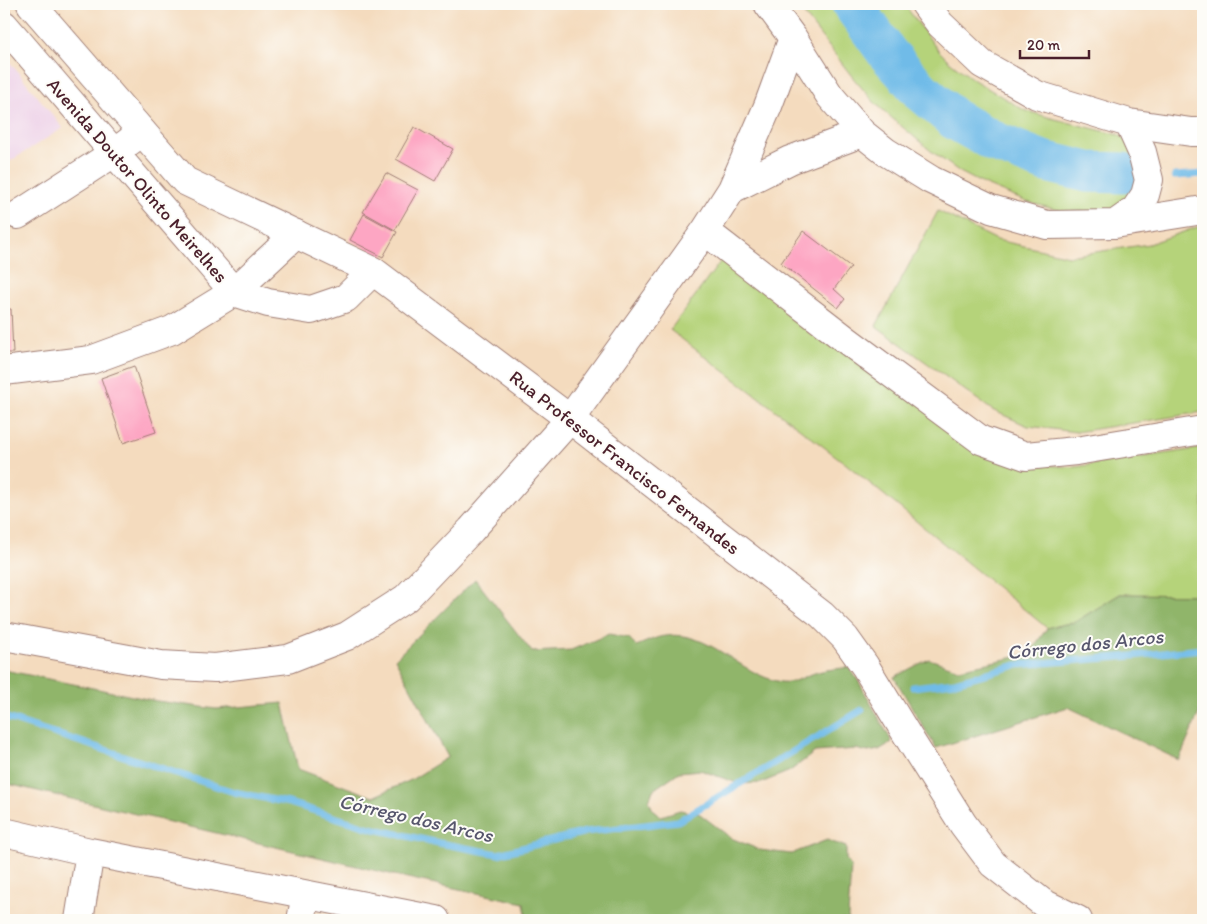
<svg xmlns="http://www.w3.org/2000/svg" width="1207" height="924" viewBox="0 0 1207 924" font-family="Itim,sans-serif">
<rect width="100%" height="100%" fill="#fdfcf7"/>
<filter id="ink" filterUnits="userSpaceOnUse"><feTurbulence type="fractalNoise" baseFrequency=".02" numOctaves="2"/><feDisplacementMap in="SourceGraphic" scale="10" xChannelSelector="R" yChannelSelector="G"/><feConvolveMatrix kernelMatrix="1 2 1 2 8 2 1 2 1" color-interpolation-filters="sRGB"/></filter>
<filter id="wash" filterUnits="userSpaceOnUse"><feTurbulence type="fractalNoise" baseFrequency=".0096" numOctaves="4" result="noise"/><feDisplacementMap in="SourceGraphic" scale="20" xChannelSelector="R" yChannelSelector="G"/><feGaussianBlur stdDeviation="1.12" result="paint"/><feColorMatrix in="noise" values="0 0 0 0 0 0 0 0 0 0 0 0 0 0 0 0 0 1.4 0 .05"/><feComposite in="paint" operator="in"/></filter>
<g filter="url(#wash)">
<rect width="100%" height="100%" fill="#f4dbbe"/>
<path fill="#edd0e8" d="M4,55L63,128L4,165Z"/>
<path fill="#b5d37a" stroke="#807952" d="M796,4H904L937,49L949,61L974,80L1024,110L1051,118L1119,135L1131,143L1135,165L1133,192L1120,206L1110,212L1062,211L1027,202L983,184L960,172L931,151L893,119L875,103L854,79Z
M938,211L997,240L1069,256L1149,244L1203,225V412L1076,432L1028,426L992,410L876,326Z
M723,258L1022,464L1075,467L1203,448V595L1120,594L1075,622L1047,628L845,463L670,330Z"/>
<path fill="#90b56a" stroke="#6d6a4a" d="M475,579L532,652L571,650L609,634L629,638L636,646C645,643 655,637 665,636C709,629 740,675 781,682C795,684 806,675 818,672C828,669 839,669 849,667L859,682L892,742L879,750L868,752L856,749L815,752L790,771L761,783L740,784L700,770L679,772L653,790L649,801L653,810L661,816L680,810L700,814L731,838L760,850L791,854L827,840L846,847V859L851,867L848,917L849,920H527L524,903L403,877L4,783V670L157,701L216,709L283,703L298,769L373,797L411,780L448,757L395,659Z
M1120,594L1203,595V704L1179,760L1068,707L936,748L894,677L929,659L959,669L1029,654L1047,628L1075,622Z"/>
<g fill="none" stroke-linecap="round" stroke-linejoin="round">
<path stroke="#6fbbe8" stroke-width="7" d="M1175,176L1203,174
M913,687L955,682L1017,665L1132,656L1203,649
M4,717L234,792L289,803L370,828L439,843L498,854L586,832L678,821L862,710"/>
<path stroke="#6fbbe8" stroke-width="41" d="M852,4L888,54L921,91L954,119L995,142L1043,161L1088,172L1123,173"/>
</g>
<g id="blocks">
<path fill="#fda6c3" d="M414,127L453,149L435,181L396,159Z
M386,173L418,190L395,230L363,212Z
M364,214L397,232L383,257L350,240Z
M803,231L851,267L834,289L845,299L838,308L781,263Z
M4,309H11L13,353H4Z
M134,366L156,432L123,443L101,378Z"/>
</g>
</g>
<g filter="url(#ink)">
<use href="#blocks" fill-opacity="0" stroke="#9f7d74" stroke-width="1"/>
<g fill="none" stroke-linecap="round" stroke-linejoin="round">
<defs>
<path id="minor" d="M768,4L793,38L830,96L862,133L886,152L931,180L991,209L1047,225L1115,224L1203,210
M925,4L940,24L982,64L1037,95L1129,123L1191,132H1203
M732,189L790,160L862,133
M18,215L114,153L142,132
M1115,224L1135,210L1145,195L1149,180L1142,152L1129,123
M705,231L845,339L981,440L1026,456L1076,451L1203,430
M4,371L91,360L172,330L234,292L296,234
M4,636L161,665L215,668L288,659L347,636L406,598L471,530L570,419L705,231L732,189L768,106L793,38
M4,832L90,852L436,920
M79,920L90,852
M301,920L306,895"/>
<path id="major" d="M31,4L185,181L373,271L570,419L822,615L845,638L865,666L912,743L963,824L993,864L1043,903L1078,920
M4,25L234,292L268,303L311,310L346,298L373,271"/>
</defs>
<use href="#minor" stroke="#9f7d74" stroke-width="30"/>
<use href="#major" stroke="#9f7d74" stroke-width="30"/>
<use href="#minor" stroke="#fff" stroke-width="28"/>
<use href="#major" stroke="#fff" stroke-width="28"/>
</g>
</g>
<g text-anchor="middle" stroke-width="4" stroke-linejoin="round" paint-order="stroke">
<g font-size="19" fill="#4a1f2b" stroke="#fdfcf7">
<text transform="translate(138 180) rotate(49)" y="7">Avenida Doutor Olinto Meirelhes</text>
<text transform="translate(625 462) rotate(38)" y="7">Rua Professor Francisco Fernandes</text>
</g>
<g font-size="20" font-style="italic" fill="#57566d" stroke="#fdfcf7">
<text transform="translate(1085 644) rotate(-6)" y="7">Córrego dos Arcos</text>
<text transform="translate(416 818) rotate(13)" y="7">Córrego dos Arcos</text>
</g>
</g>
<rect width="1207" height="924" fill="none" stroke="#fdfcf7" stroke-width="20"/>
<path d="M1020 50v8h69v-8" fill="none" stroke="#4a1f2b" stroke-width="2.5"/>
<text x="1027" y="50" font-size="15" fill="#4a1f2b" stroke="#fdfcf7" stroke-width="4" paint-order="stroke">20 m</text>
</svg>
